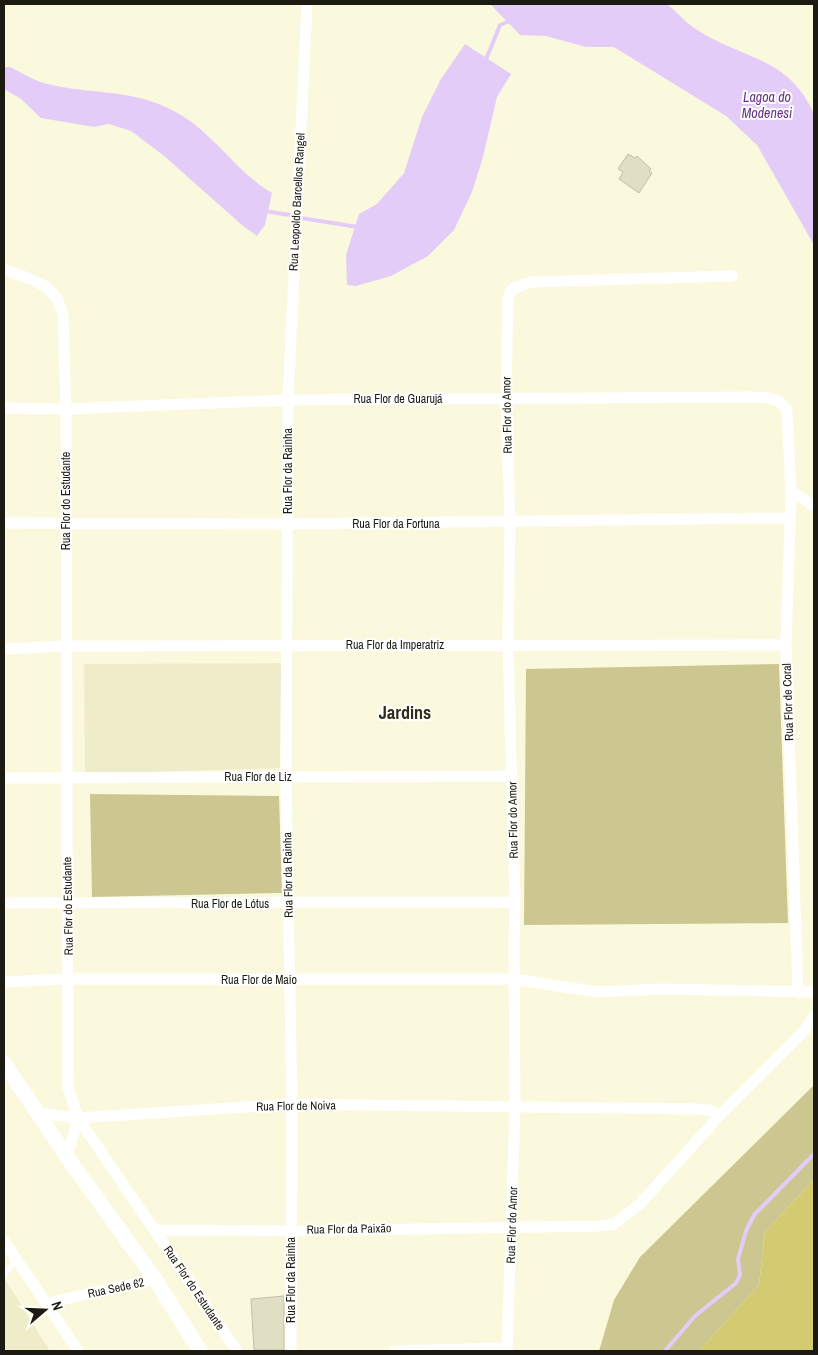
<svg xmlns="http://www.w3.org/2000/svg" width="818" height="1355" viewBox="0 0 818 1355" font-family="'Archivo Narrow',sans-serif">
<rect width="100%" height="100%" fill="#fbf9dd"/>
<path fill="#efecc9" d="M281,663L280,768L85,774L84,664Z
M4,1278L50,1351H4Z"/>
<path fill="#ccc791" d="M779,664L788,923L524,925L526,669Z
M90,794L279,796L282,893L92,897Z
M814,1085V1180L765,1232L759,1285L699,1351H599L614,1300L640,1257Z"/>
<path fill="#d3ca71" d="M814,1180V1351H699L759,1285L765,1232Z"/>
<path fill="#e4ccf9" d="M490,4H667C676,11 684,21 693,27C740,60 787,54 814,114V245L757,145L726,116L614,47H586L546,36L520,35Z
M465,44L511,74L497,97L483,157L472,192L454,230L428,256L391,276L356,286L347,285L346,255L359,214L377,204L404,173L422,117L441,79Z
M4,67H10C21,72 33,80 44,83C87,95 128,88 170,109C212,129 233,170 272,193L265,225L257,236L243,226L163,155L131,131L109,124L94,127L41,118L21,99L4,89Z"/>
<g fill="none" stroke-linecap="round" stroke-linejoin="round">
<path stroke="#e4ccf9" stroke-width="4" d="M485,62L500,25L512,20
M265,211L290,215
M301,218L358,227
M665,1351L695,1316L736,1283L740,1275L738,1259L746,1231L754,1215L814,1154"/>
</g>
<path fill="#e0dec3" stroke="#c1bfa4" d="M628,154L635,158L637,156L651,169L649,171L652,173L639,193L619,179L623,172L618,169Z
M284,1296V1350H254L251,1299Z"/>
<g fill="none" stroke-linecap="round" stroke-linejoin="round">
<path stroke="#fff" stroke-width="5.5" d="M4,1274L17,1260"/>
<path stroke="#fff" stroke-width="11" d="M4,269C32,281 57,282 63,316L66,409L68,1087L78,1118L237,1351
M4,408L66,409L288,400L752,397C768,398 779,397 787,411L791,491L786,645L798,993
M791,491L814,506
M4,523L288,524L789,518
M4,649L66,646L786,645
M4,778L512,776
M4,903L515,902
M4,982L68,979H514L597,992L663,989L814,992
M40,1113L78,1118L292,1104L695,1109L709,1110L720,1115
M67,1157L78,1118
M155,1230L291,1231L599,1226L614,1224L641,1203L720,1115L804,1031L814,1016
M4,1241L78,1351
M47,1303L155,1279
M291,1351L292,1104L286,777L288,400L307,4
M394,1351L507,1348
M507,1351L515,1106L514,943L515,902L508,645L510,523L506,399L508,298L512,289L531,282L732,276"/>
<path stroke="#fff" stroke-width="15" d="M4,1063L67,1157L155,1279L200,1351"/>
</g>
<g text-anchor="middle" stroke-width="4" stroke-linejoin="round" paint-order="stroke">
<g font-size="12" fill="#1c1b11" stroke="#fff">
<text transform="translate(297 202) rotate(-87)" y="4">Rua Leopoldo Barcellos Rangel</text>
<text x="398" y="403">Rua Flor de Guarujá</text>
<text transform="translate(507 415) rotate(-91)" y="4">Rua Flor do Amor</text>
<text transform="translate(288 471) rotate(-90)" y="4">Rua Flor da Rainha</text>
<text transform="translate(66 501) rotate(-90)" y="4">Rua Flor do Estudante</text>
<text x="396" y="528">Rua Flor da Fortuna</text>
<text x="395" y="649">Rua Flor da Imperatriz</text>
<text transform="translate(788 702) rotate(-92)" y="4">Rua Flor de Coral</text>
<text x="258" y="781">Rua Flor de Liz</text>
<text transform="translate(513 820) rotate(-91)" y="4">Rua Flor do Amor</text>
<text transform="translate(288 875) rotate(-91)" y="4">Rua Flor da Rainha</text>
<text x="230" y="908">Rua Flor de Lótus</text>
<text transform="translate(68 906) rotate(-91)" y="4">Rua Flor do Estudante</text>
<text x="259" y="984">Rua Flor de Maio</text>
<text transform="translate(296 1106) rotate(-1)" y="4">Rua Flor de Noiva</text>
<text transform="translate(512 1225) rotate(-88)" y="4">Rua Flor do Amor</text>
<text transform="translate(349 1229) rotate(-1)" y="4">Rua Flor da Paixão</text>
<text transform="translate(291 1280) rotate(-90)" y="4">Rua Flor da Rainha</text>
<text transform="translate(116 1288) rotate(-12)" y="4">Rua Sede 62</text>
<text transform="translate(194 1288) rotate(56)" y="4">Rua Flor do Estudante</text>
</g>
<g font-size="14" font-style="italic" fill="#643186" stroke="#fff">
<text x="767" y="102">Lagoa do<tspan x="767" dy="16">Modenesi</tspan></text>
</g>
<g font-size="18" font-weight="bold" fill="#302e17" stroke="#fff">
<text x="405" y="719">Jardins</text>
</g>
</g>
<rect width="818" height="1355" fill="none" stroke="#1c1b11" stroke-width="10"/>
<g transform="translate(45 1310) rotate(71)" stroke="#ffffff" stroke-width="4" paint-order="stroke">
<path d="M0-4L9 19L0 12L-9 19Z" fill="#1c1b11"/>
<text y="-8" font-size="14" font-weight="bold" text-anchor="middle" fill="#1c1b11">N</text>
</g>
</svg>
